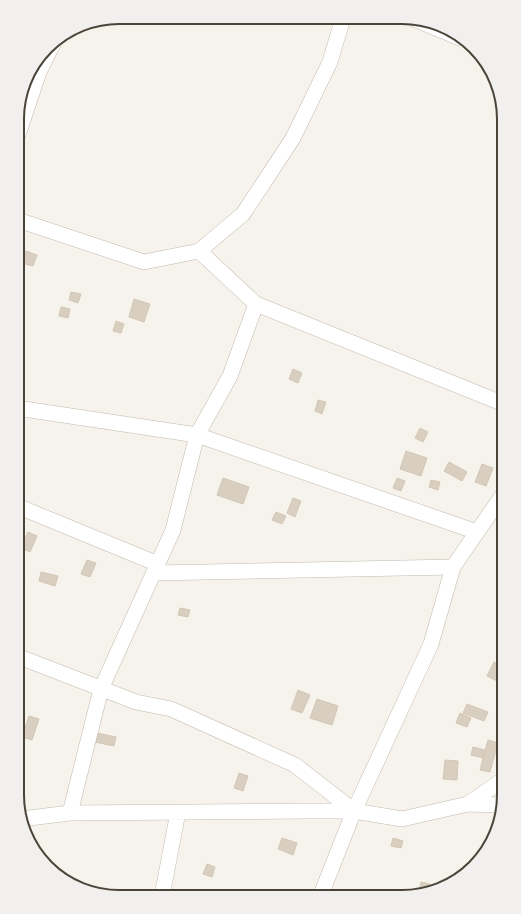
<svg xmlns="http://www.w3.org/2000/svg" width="521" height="914" viewBox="0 0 521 914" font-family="Poppins,sans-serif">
<rect width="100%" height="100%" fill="#f6f3ec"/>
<path fill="#d8cfc1" stroke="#d3c7b4" d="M26,251L37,255L33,266L22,263Z
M71,292L81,294L78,303L69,300Z
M134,299L150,304L144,322L129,317Z
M61,307L70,309L68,318L59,316Z
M116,321L124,324L121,333L113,331Z
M293,369L302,373L298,383L289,379Z
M318,400L326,402L322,414L315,411Z
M420,428L428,432L423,442L415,438Z
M406,451L427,458L421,476L400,469Z
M449,462L467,472L462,481L444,471Z
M482,464L493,468L486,486L475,482Z
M223,478L249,487L243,504L217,495Z
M397,478L405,481L401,491L393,488Z
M431,480L440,482L438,490L429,487Z
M293,498L301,501L295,517L287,513Z
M276,512L286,516L282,524L272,520Z
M28,532L37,536L30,552L21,548Z
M87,560L96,563L90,577L81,574Z
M41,572L58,576L55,586L39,581Z
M17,575L25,577L20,593L17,592Z
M180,608L190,610L188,617L178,615Z
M17,636L23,637L20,647L17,646Z
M494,662L504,667L497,681L487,676Z
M298,690L310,695L302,713L291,709Z
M317,699L338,706L332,725L310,718Z
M467,704L488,712L484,721L463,713Z
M460,713L471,718L467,727L456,723Z
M29,716L39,719L32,740L22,737Z
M97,733L116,737L114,746L95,742Z
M488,740L498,743L490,772L480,770Z
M473,747L485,750L483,758L471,755Z
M445,760L458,761L457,780L443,779Z
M239,773L248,776L243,791L234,788Z
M282,838L297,843L293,855L278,849Z
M393,838L403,841L401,848L391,846Z
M207,864L215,867L212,877L203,874Z
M421,882L430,884L428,892L419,890Z"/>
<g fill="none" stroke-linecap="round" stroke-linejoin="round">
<defs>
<path id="street" d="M414,19L460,38
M18,135L39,72L55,40
M18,220L144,262L199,251L256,304L504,404
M199,251L243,214L293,138L330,62L343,18
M17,408L197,435L477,532
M17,506L158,564
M154,573L453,567
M17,656L136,702L171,709L295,765L354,811
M468,804L503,805
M70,813L101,689L173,530L197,435L230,376L256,304
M21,819L70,813L307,811H354L402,819L468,804L504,779
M162,896L178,812
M320,897L354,811L431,644L453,567L504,493"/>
</defs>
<use href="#street" stroke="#c2bbae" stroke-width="16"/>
<use href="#street" stroke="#fff" stroke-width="15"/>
</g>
<path d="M0 0H521V914H0ZM119 24H402A95 95 0 0 1 497 119V795A95 95 0 0 1 402 890H119A95 95 0 0 1 24 795V119A95 95 0 0 1 119 24Z" fill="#f1f0ef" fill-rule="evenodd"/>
<path fill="none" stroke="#4b4439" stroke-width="2" d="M119 24H402A95 95 0 0 1 497 119V795A95 95 0 0 1 402 890H119A95 95 0 0 1 24 795V119A95 95 0 0 1 119 24Z"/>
</svg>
